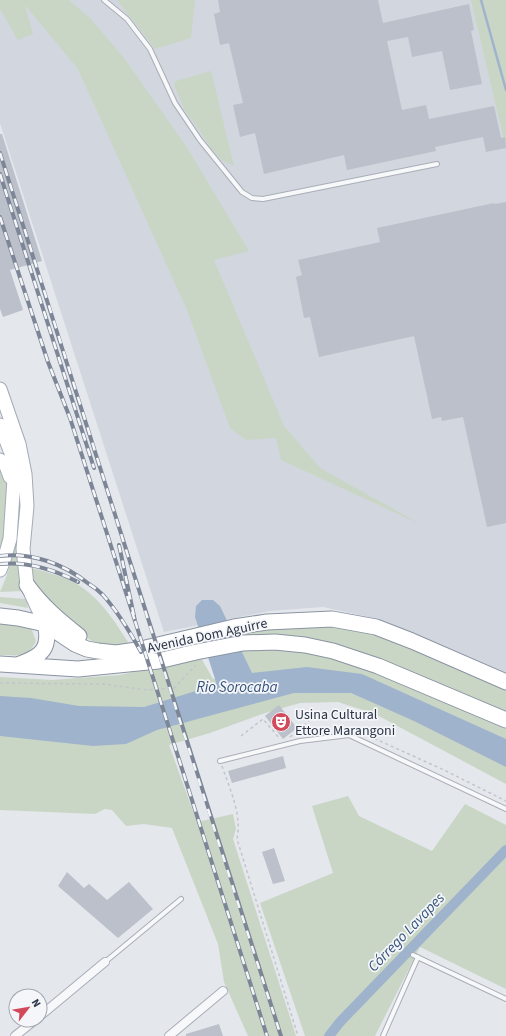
<svg xmlns="http://www.w3.org/2000/svg" width="506" height="1036" viewBox="0 0 506 1036" font-family="'Source Sans 3',sans-serif">
<rect width="100%" height="100%" fill="#e4e7ec"/>
<path fill="#d2d6de" d="M0,0H486L506,67V676L373,618L323,607L270,611L164,632L0,123Z"/>
<path fill="#c9d6c5" d="M0,0H69L90,18L124,58L188,149L249,251L214,260L284,426L320,468L422,525L281,460L276,438L246,440L230,428L187,310L78,69L25,5L33,34L18,40L0,9Z
M117,0H195L191,38L155,49Z
M471,0H506V148Z
M211,71L234,166L223,161L212,150L200,131L185,111L174,85L176,81Z
M0,469L6,476L8,485L2,548L0,549Z
M19,525H21C20,547 16,570 23,591L0,592C10,570 15,549 19,525Z
M32,568C49,573 68,577 83,588C103,602 117,625 130,645L117,646H105L92,641L77,631L37,591L33,580Z
M0,597L26,599L28,608L0,603Z
M0,621L22,624L32,630L36,641C28,659 17,655 0,655Z
M328,625L351,629L380,636L506,687V714L377,659L236,639L232,632L261,627Z
M246,647L329,654L506,724V784L375,714L338,702L300,703L262,714L210,733L169,745L197,822L233,814L236,829L233,839L296,1036H248L224,982L218,944L172,828L144,824L126,826L112,810L105,809L95,814L0,810V677L52,680L120,675L200,656L213,679L249,670L240,648Z
M348,796L359,816L432,851L465,804L506,825V989L420,947L375,1036H305L260,903L333,873L312,806Z"/>
<path fill="#9fb4cc" d="M202,600H213L220,606L252,673L307,667L362,674L506,739V767L414,721L351,693H294L157,730L126,744L93,746L0,736V696L31,698L79,706L144,707L215,685L216,682L195,617L196,606Z"/>
<g fill="none" stroke-linecap="round" stroke-linejoin="round">
<path stroke="#9fb4cc" stroke-width="2.5" d="M481,0L506,90"/>
<path stroke="#9fb4cc" stroke-width="10" d="M329,1036L340,1022L506,850"/>
</g>
<path fill="#bbc0ca" d="M218,0H378L383,23L469,4L474,30L471,31L482,84L450,90L442,51L412,57L408,37L387,41L402,110L426,105L429,119L494,106L501,138L505,137L506,148L486,152L483,137L435,147L436,151L347,170L344,155L264,174L255,133L240,137L233,105L243,103L229,43L220,45L214,14L220,12Z
M0,134H2L42,261L10,270L23,310L3,317L0,309Z
M506,202V523L487,527L463,417L442,421L441,417L432,419L414,336L319,357L310,317L304,318L296,277L302,275L298,260L380,242L377,228L494,203V204Z
M279,705L297,728L283,739L265,716Z
M283,756L286,768L232,783L228,771Z
M274,848L285,881L273,884L262,852Z
M67,872L84,888L89,884L107,900L129,882L153,909L118,938L58,886Z
M219,1024L223,1036H186V1034Z"/>
<g fill="none" stroke-linecap="round" stroke-linejoin="round">
<defs>
<path id="lane" d="M104,0L127,19L150,49L175,103L200,140L242,192L252,198L263,199L437,164
M220,761L300,741L349,735L506,809
M413,955L506,999
M105,962L181,899
M383,1036L418,957"/>
<path id="street" d="M40,1016L105,962
M15,1036L35,1020
M169,1036L223,991"/>
<path id="primary" d="M0,389L19,444L25,474L27,506L23,549L27,585L45,624
M0,425L11,453L14,479L10,539L4,560L0,570
M0,460L6,466L10,477"/>
<path id="highway" d="M27,585C42,606 59,620 79,636
M0,616L18,618L45,624L75,644L87,649L98,651L116,653L137,650L234,627L267,622L332,619L376,627L412,641L506,682
M0,664L78,669L158,661L196,652L243,643L275,642L305,645L333,651L378,666L506,720
M20,664C42,656 51,648 45,624"/>
</defs>
<use href="#lane" stroke="#a9aeb7" stroke-width="6"/>
<use href="#street" stroke="#a9aeb7" stroke-width="10"/>
<use href="#primary" stroke="#a3abb8" stroke-width="15"/>
<use href="#highway" stroke="#8b94a3" stroke-width="17"/>
<path stroke="#c2c5cb" stroke-width="1.5" stroke-dasharray="3 3" stroke-linecap="butt" d="M0,683L103,684L147,690L174,688L196,665
M358,731L444,770L506,801
M241,736L263,719L280,739
M290,737L309,721
M222,766C230,790 242,814 237,839L298,1036"/>
<use href="#lane" stroke="#f7f8fa" stroke-width="4"/>
<use href="#street" stroke="#f7f8fa" stroke-width="8"/>
<use href="#primary" stroke="#fff" stroke-width="13"/>
<use href="#highway" stroke="#fff" stroke-width="15"/>
<defs>
<path id="rail" d="M0,153C95,447 185,742 281,1036
M0,174L94,468
M0,217L48,362L70,418L135,621L119,545
M0,556C32,552 64,564 89,584C94,587 99,591 103,595C118,612 130,632 141,652
M0,564C27,561 55,570 78,582
M135,621L267,1036"/>
</defs>
<use href="#rail" stroke="#7d8696" stroke-width="4"/>
<use href="#rail" stroke="#f4f6f9" stroke-width="2.5" stroke-dasharray="8" stroke-linecap="butt"/>
</g>
<defs>
<symbol id="theatre-disc" viewBox="-11 -11 22 22"><circle r="9.5" fill="#d1495b" stroke="#f4f6f9"/><path d="M-5-5.5Q0-4 5-5.5V0Q5 5 0 6Q-5 5-5 0ZM-3.3-2.5H-1v1.5H-3.3ZM1-2.5H3.3v1.5H1ZM-2.8 1Q0 5.5 2.8 1Z" fill="#fff"/></symbol>
</defs>
<g fill-rule="evenodd">
<use href="#theatre-disc" x="270" y="711" width="22" height="22"/>
</g>
<g text-anchor="middle" stroke-width="3.5" stroke-linejoin="round" paint-order="stroke">
<g font-size="14" fill="#2b3445" stroke="#f4f6f9">
<text transform="translate(207 635) rotate(-12)" y="5">Avenida Dom Aguirre</text>
</g>
<g font-size="14" fill="#2b3445" stroke="#f4f6f9" text-anchor="start">
<text x="295" y="719">Usina Cultural<tspan x="295" dy="16">Ettore Marangoni</tspan></text>
</g>
<g font-size="15" font-style="italic" fill="#34527a" stroke="#f4f6f9">
<text x="237" y="692">Rio Sorocaba</text>
<text transform="translate(406 932) rotate(-46)" y="5">Córrego Lavapes</text>
</g>
</g>
<g transform="translate(28 1008) rotate(59)"><circle r="19" fill="#f4f6f9" stroke="#a4a8b1"/>
<path d="M0-3L7 15L0 10L-7 15Z" fill="#d1495b"/>
<text y="-6" font-size="11" font-weight="bold" text-anchor="middle" fill="#2b3445">N</text>
</g>
</svg>
